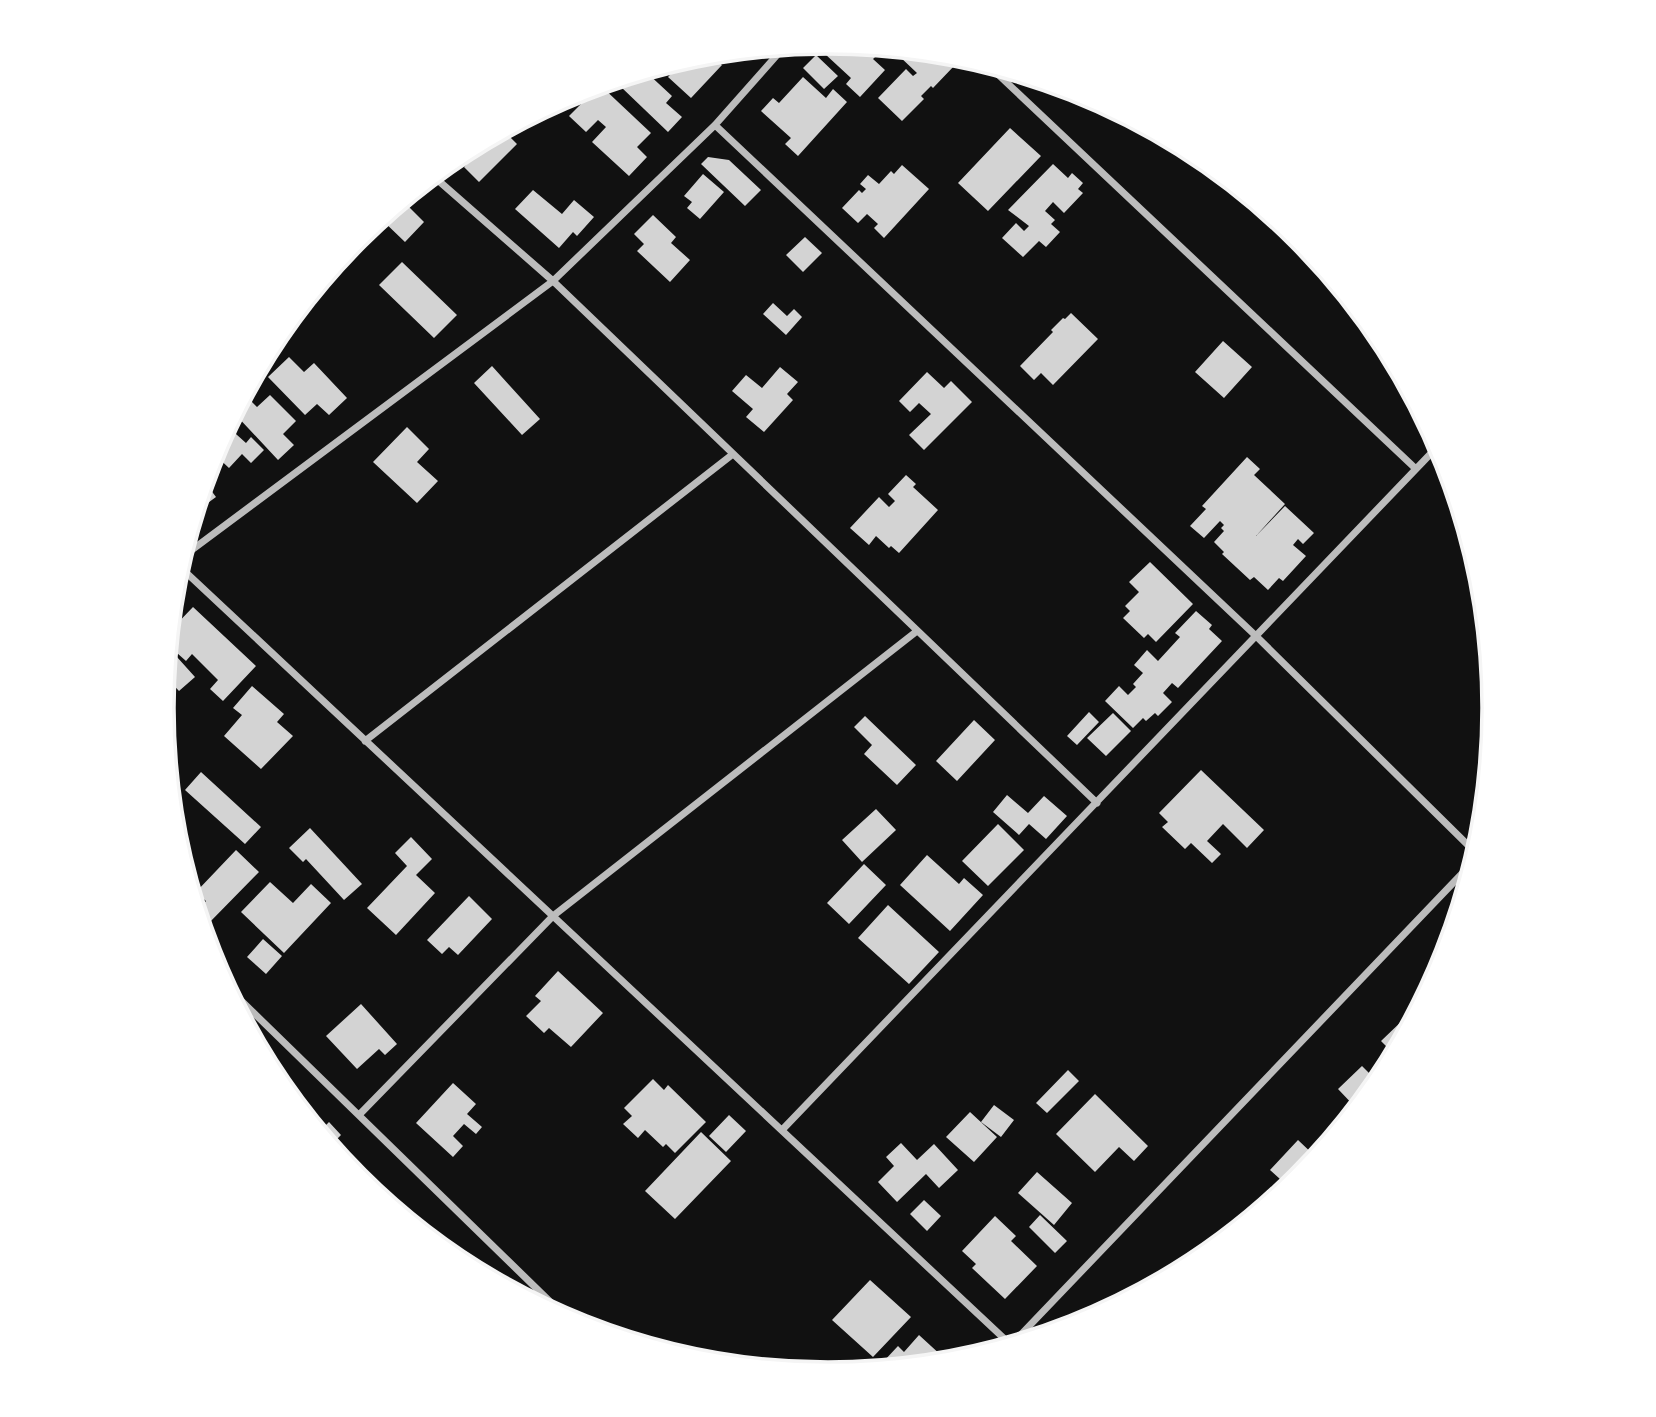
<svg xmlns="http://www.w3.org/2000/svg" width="1656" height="1417" viewBox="0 0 1656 1417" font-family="'Titillium Web',sans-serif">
<rect width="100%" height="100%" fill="#111"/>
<path fill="#d3d3d3" d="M835,43L843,46L845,44L884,48L873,59L885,70L860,97L846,84L851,78L825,54Z
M903,49L943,53L955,65L933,88L931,86L921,96L924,99L902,121L878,98L906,69L913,76L917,73L898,55Z
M710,54L722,65L691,98L668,77L685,59Z
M816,55L838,76L824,89L803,68Z
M645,71L672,96L666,103L682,117L668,132L620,86L630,75Z
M803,77L826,98L833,89L847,102L798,156L785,144L791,138L761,111L773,98L779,103Z
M600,85L651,133L637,147L647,157L629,176L592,142L606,127L598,120L586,132L569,116Z
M1010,128L1041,156L988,211L958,183Z
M503,130L517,144L479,182L464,167L497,133Z
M708,157L729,160L761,190L745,206L701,164Z
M1053,164L1068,178L1072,173L1083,183L1078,189L1083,193L1064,213L1053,202L1045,211L1055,220L1051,224L1060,232L1046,247L1039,241L1023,257L1002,238L1016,223L1024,231L1029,226L1008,210Z
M902,165L929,189L884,238L874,228L878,224L867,214L858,223L842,208L859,190L862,193L866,189L860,184L868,175L879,184L891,171L894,174Z
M703,174L724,192L700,219L687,208L692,202L684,196Z
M533,190L562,214L574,200L594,217L577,236L573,232L559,248L515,209Z
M402,200L424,222L405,242L380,218Z
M653,215L676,237L671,243L690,260L670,282L637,251L644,244L634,234Z
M805,237L822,253L803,272L786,255Z
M337,261L340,264L317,289L315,288Z
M402,262L457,315L434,338L379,285Z
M773,303L787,316L794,309L802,317L786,335L763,314Z
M1071,313L1098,339L1053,385L1041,373L1034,380L1020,366L1053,332L1051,330L1063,318L1065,319Z
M1223,341L1252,367L1224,398L1195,372Z
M289,357L304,372L314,363L347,398L329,415L317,404L305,415L268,377Z
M492,366L540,419L522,435L474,383Z
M780,367L798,382L787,394L793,400L764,432L746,417L753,409L732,391L746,375L762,388Z
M927,372L944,388L951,381L972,402L924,450L909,435L931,414L919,403L910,412L899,401Z
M244,394L257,407L270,395L296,421L283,434L294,445L278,460L234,413Z
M227,426L246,443L251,437L264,450L251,463L242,454L229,468L213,453Z
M407,427L429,449L417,462L438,481L417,503L373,462Z
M1247,457L1260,469L1254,475L1285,504L1256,536L1285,506L1314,533L1303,544L1298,539L1293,545L1306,556L1283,581L1279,578L1268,590L1254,577L1250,580L1222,554L1224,552L1214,542L1224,531L1221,528L1224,525L1220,521L1204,538L1190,526L1206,509L1202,506Z
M906,475L916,484L913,487L938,510L899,553L891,546L889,548L876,536L869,545L850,528L879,497L889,507L895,501L888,494Z
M204,481L216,497L194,513Z
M1150,562L1193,604L1156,642L1148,634L1144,638L1123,618L1130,611L1125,606L1139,592L1129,582Z
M193,607L256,666L223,701L210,689L218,680L192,654L186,661L168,645L169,632Z
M1196,611L1212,625L1209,629L1222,641L1178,688L1172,683L1163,693L1172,702L1158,716L1155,713L1146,721L1143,718L1133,728L1105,701L1119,686L1128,695L1136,687L1133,684L1143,673L1134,665L1147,650L1158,661L1180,637L1175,633Z
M168,647L195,677L179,691L165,676Z
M252,686L284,714L277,722L293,736L261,769L224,736L242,715L233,708Z
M1089,712L1099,722L1077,745L1067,736Z
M1113,713L1131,731L1106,756L1087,738Z
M865,716L916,765L897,785L864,754L872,745L854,727Z
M974,720L995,740L957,781L936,761Z
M1201,770L1264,830L1247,848L1223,824L1207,841L1221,854L1212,863L1191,843L1185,849L1162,827L1168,822L1159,813Z
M201,772L261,827L245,844L185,790Z
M169,787L180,799L171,807V802Z
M1007,795L1028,813L1044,796L1067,816L1046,839L1029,824L1019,835L993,812Z
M876,809L896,830L862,862L842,840Z
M998,824L1024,850L988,886L962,861Z
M310,828L362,884L344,900L306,859L303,862L289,848Z
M411,837L432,859L416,875L435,893L396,935L367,908L407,866L395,853Z
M236,850L259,872L207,925L197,912L206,901L196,892Z
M927,855L959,884L964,878L983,895L950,931L900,885Z
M864,864L886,885L849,924L827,903Z
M270,882L293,903L311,884L331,903L284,953L241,912Z
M469,896L492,919L458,955L449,947L442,954L427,940Z
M888,905L939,952L909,984L858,938Z
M263,939L282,956L266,974L247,957Z
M558,971L603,1013L571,1047L549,1028L544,1033L526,1016L541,1001L535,996Z
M361,1004L397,1044L385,1055L379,1049L357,1069L326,1036Z
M1405,1018L1411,1024L1395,1055L1381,1041Z
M1362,1066L1379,1083L1357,1109L1338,1089Z
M1068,1070L1079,1081L1047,1113L1036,1103Z
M653,1079L664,1090L668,1085L706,1122L675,1153L666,1144L663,1147L645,1130L638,1138L623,1124L632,1116L624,1108Z
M453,1083L476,1104L467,1114L482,1127L476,1134L464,1124L453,1136L463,1146L453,1157L416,1123Z
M1095,1094L1148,1146L1134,1161L1119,1147L1095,1172L1056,1134Z
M994,1105L1014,1120L1001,1137L981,1122Z
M970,1112L997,1137L974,1162L946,1137Z
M729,1115L746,1131L726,1152L709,1136Z
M329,1122L341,1135L329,1147L318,1133Z
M701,1132L731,1161L675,1219L645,1191Z
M1298,1140L1317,1158L1290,1188L1270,1170Z
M901,1143L917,1160L934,1144L958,1170L939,1188L926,1174L897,1202L878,1182L894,1166L886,1157Z
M1037,1172L1072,1203L1054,1225L1018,1193Z
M924,1200L941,1216L927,1231L910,1214Z
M1040,1215L1067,1241L1055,1253L1029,1227Z
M995,1216L1016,1236L1011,1241L1037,1266L1005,1299L972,1268L976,1264L962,1251Z
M1162,1271L1169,1278L1151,1288L1148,1285Z
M870,1280L911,1317L873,1357L832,1320Z
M919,1335L943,1357L936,1364L891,1369L883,1362L898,1346L904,1352Z"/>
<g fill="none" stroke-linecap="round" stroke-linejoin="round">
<path stroke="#bcbcbc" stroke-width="7" d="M987,64L1416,469
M715,125L1256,636L1477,854
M432,175L553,281L1097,803
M181,558L553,281L715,125L785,46
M178,565L1011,1345
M365,741L733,454
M223,983L573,1324
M359,1115L553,916L917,631
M783,1129L1439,445
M1010,1346L1476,859"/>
</g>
<path d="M0 0H1656V1417H0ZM174 708a654 654 0 1 1 1308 0a654 654 0 1 1-1308 0Z" fill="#fff" fill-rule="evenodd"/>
<path fill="none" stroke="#f5f5f5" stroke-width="3.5" d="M174 708a654 654 0 1 1 1308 0a654 654 0 1 1-1308 0Z"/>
</svg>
